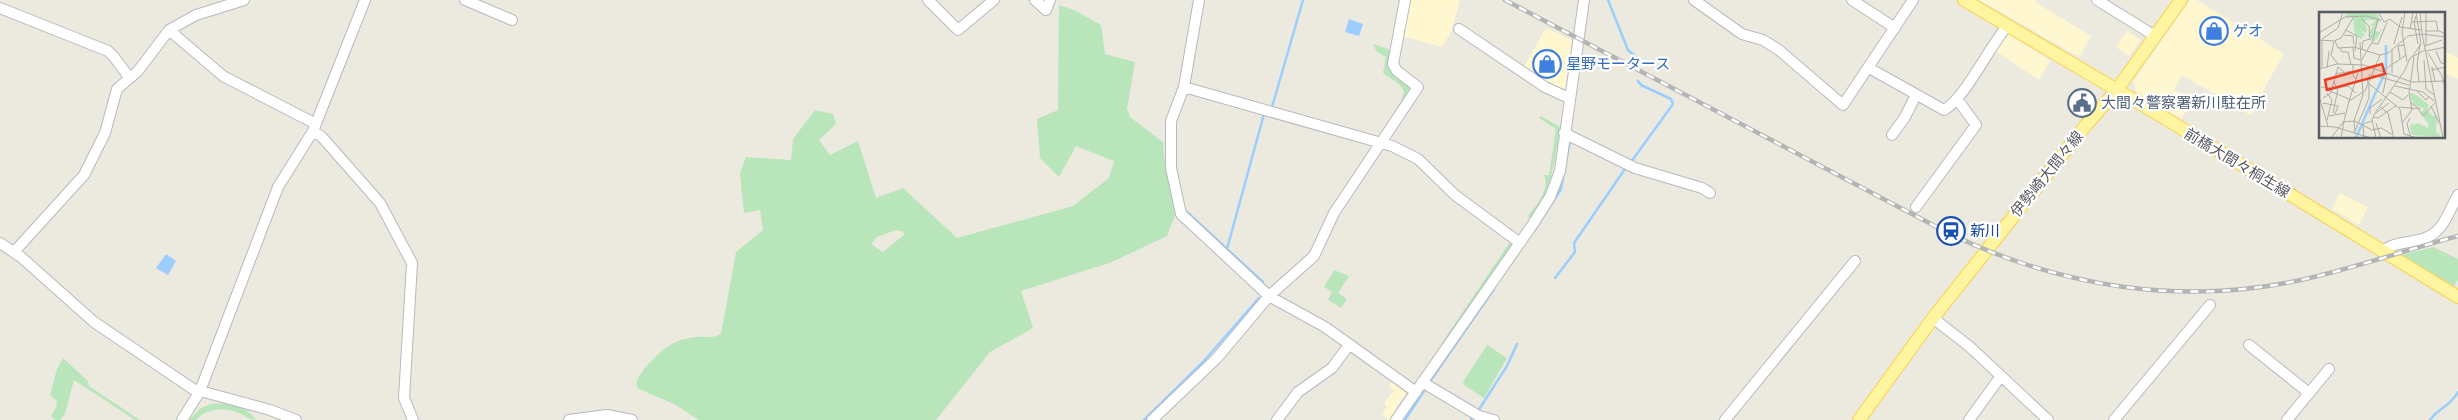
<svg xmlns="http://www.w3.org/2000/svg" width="2458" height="420" viewBox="0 0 2458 420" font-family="Commissioner,'Noto Sans JP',sans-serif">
<rect width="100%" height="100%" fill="#eceade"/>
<path fill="#fff7d0" d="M1410,0H1460L1452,30L1442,47L1402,36Z
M1979,0H2036L2035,2L2091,36L2079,57Z
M2190,0H2197L2284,54L2265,87L2257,108L2250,115L2182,75L2174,90L2193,101L2181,119L2136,92L2134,80Z
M1546,28L1573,41L1565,93L1523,68Z
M2006,31L2050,61L2039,80L1994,50Z
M2127,31L2140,40L2129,56L2116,47Z
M2444,51L2458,58V79L2444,73Z
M2340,193L2368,207L2359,225L2332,209Z
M1393,380L1405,389L1406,393L1395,409L1398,412L1392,420H1389L1382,414L1387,407L1384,403L1394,390L1389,386Z"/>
<path fill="#b9e5bb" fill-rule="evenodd" d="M1059,5L1076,11L1101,25L1105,54L1135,62L1127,109L1130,117L1163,142L1165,164L1175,215L1167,236L1112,262L1021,291L1033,328L990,352L936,420H699L676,405L637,388C635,380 641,373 646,367C660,351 672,340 695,337C705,336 712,339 721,334L736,252L763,230L760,210L744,213L740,173L746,157L791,160L793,139L815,110L833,114L836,124L819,140L830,155L858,141L876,198L903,188L957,238L1073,206L1109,178L1114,161L1076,146L1059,177L1040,158L1037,119L1058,110ZM896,230L901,231L905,234L883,252L871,244L877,237Z
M1373,44L1391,50L1410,87V91L1380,137H1377L1381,135L1401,101L1404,91L1399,84L1383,73L1386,57L1376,51Z
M1541,116L1560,127C1554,167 1553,184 1531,219L1528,216C1537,204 1550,190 1544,175H1549L1556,129L1539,118Z
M1510,242L1512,247L1443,345L1441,344Z
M2433,247L2458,259V280L2454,286L2402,255Z
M1334,270L1349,276L1338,293L1347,299L1341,308L1328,300L1332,292L1324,287Z
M1487,345L1507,358L1484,398L1464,385L1463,382Z
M63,358L88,381L89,386L140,420H135L74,380L65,414L60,420H55L51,416L56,408L57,401L50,395L57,369Z
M211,404C228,403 246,405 256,420C249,420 248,417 241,414C226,407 208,407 196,420H189L201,408Z"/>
<path fill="#9bceff" d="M1349,19L1363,24L1359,36L1345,32Z
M166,254L176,261L168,275L156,268Z"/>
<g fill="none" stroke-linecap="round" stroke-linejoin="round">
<path stroke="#9bceff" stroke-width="2.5" d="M1608,0L1628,50L1643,63
M1272,107L1303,0
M1631,162L1673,104L1671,99L1641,85L1638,81
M1187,212L1227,249
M1536,228L1561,189L1570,140
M1555,278L1575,252L1574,243L1625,169
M1263,282L1227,249L1264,114
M1429,383L1494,289
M1478,411L1507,366L1517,344
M1144,420L1203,362L1259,298
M1405,420L1426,388
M1471,420V419
M2430,420C2438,408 2450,407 2458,392"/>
<defs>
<path id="minor" d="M465,0L512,20
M928,0L958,30L994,0
M1035,0L1046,10L1050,0
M1199,0L1184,87L1171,121V168L1181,214L1269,296L1325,327L1416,392
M1694,0L1742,34L1763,40L1779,50L1843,105L1913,0
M1852,0L1895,28
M2097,0L2155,36
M0,8L108,51L114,57L129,77
M1459,29L1545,87L1569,98
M169,30L223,76L316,124
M1869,68L1944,110C1965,99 1990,45 2008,25
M1184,87L1392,146L1418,159L1455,195L1520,243
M313,131L322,137L380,203L412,263L404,398L413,420
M1564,133L1635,168L1702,188L1710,193
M1892,135L1905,117L1916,95
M1916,207L1976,125L1957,99
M0,243L21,257L94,322L193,389L270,410L296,420
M14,252L84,175L105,133L117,89L138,71L169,30L196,15L244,0
M2382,252C2395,239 2419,245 2433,234C2445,226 2451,207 2458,195
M1933,318L1970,347L2048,420
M2249,345L2309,393
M1422,382L1479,416L1494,420
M182,420L200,391L278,187L313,131L365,0
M569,420L607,415L632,420
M1152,420L1217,358L1269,296L1314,256L1334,213L1418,87L1397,71L1393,64L1405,0
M1277,420L1298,392L1332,368L1349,345
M1396,420L1533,224L1550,197L1560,171L1584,0
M1725,420L1855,261
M1969,420L2001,376
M2114,420L2210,305
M2287,420L2329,369"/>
<path id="major" d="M1964,0L2163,117L2458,297
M1859,420L1933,318L2086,125L2116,91L2181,0"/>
</defs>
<use href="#minor" stroke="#b7b9bf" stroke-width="12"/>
<use href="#major" stroke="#f7d04d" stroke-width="14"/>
<use href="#minor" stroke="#fff" stroke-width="10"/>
<use href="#major" stroke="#fff5a0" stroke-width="12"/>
<defs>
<path id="rail" d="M1505,0L1952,235C2062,287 2181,306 2301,280C2355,268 2406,250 2458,236"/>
</defs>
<use href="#rail" stroke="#b3b4b4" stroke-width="4.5"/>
<use href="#rail" stroke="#fff" stroke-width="2.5" stroke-dasharray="8" stroke-linecap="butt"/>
</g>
<defs>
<symbol id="shop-ring" viewBox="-11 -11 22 22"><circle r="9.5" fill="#fff" stroke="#3f7fe0" stroke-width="1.5"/><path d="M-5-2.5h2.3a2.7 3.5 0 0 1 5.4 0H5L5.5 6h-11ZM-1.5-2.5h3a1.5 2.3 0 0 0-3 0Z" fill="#3f7fe0"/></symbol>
<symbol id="civic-ring" viewBox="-11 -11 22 22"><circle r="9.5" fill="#fff" stroke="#5c6f8a" stroke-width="1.5"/><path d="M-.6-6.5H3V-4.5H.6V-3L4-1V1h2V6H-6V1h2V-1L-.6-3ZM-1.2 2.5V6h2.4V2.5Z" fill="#5c6f8a"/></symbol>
<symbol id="station-ring" viewBox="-11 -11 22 22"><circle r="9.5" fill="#fff" stroke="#1a4fb4" stroke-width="1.5"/><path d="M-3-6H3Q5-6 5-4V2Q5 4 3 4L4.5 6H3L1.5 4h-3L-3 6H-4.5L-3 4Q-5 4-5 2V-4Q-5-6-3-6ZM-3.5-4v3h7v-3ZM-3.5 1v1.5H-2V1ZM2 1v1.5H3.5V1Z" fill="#1a4fb4"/></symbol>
</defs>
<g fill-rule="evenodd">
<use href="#shop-ring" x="2198" y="15" width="32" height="32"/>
<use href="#shop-ring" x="1531" y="48" width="32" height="32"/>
<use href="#civic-ring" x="2066" y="87" width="32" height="32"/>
<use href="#station-ring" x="1935" y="215" width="32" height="32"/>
</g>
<g text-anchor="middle" stroke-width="4.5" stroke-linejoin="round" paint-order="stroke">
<g font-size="15" fill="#366cbe" stroke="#fff" text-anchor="start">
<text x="2233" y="36">ゲオ</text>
<text x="1566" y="69">星野モータース</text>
</g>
<g font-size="15" fill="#4e5e75" stroke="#fff" text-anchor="start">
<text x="2101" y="108">大間々警察署新川駐在所</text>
</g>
<g font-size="15" fill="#585b61" stroke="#fff">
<text transform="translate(2237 163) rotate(31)" y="5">前橋大間々桐生線</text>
<text transform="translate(2047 174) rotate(-51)" y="5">伊勢崎大間々線</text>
</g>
<g font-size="15" fill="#164399" stroke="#fff" text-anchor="start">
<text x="1970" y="236">新川</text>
</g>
</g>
<g transform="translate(2319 12)">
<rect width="126" height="126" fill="#eceade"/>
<path d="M29,0H57L63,11L60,9L56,19L60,20L64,16L56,30L49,24L54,13L50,14L57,8H46L48,18L47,21L40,17L46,22L42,27L36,24L34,6L26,5ZM90,81L96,82L110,93L108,98L114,104L118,103L117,118L118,121L121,123L122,125L93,123L91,115L93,111L95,113L93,115L99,111L109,116V111L101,101L106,97L94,92Z" fill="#b9e5bb"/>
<path fill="none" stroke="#9bceff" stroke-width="2.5" d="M55,84L67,59V33M37,126L55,84"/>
<path fill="none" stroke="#adada8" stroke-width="1" d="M59,0L65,10L71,7L81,15L102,18M86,0L83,20L88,50M101,0L103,22L127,25M107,0V33M97,4L95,10L99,32M42,6L50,14L51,28M93,10L117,9L119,19M91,17L94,0M27,18L38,24L36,39M106,19H121L127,23M0,21L26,5L47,4L62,8M25,23L34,24L35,32M3,27L19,16L24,0M0,28L15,29L22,26L34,6M16,29L19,36L35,35L61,43M15,30L12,43L19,52M53,31L59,32L68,10M75,32L83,5M106,34L123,28M34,35L35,46L41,48M21,36L23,40H29L32,53M43,38L44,29L51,27M73,38V61M107,39L127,35M117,39L122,51L127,52M109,41L123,64L127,79M93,45L102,32L97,0M81,47L79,34L85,33M105,48L107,77L115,83M42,49L53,30L59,7M34,53V64L37,67M3,55V28M113,55L116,70M8,56L10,39M68,56L87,43M0,57L18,52L45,53L93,70L127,69M112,58L127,55M16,62L34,59M51,62L48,70L81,97L85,122L98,126M53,63L90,73M0,66V82M100,69L98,53L101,32M76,74L104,80L115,89M2,75L19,77M19,76L29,74L37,81M6,77L30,87M98,79L107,88L110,84M71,80L84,88L89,83M64,81L68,61M0,84L9,114M4,86L12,81L19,55L25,60M30,89L39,61L37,58M4,91L19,94L16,102M112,94L120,111M61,95L69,101L74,122M80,95L101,97L92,91M100,98L104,104L116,91M14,101L19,77L14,69M57,101L70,91M51,102V96L63,87M10,104L26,101M54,105L59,106L78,93M91,106L88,112L92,126M8,108L13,88L8,81M24,110L36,109L53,118L62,116L74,123V126M57,111L62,126M83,111L93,98L90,81L95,45M0,114L16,115L52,126M36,119L50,86V72M36,121L35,109L44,83L41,30M12,126L25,109L30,89L46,79L61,43L69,41L89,24L103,22L124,126M22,126L25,109M45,126L44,112L53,109M57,126L53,108L56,101L86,58L91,46L106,38"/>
<path fill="#f03c21" fill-opacity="0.15" stroke="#f03c21" stroke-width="2.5" d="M63,52L66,62L8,78L6,68Z"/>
<rect width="126" height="126" fill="none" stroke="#585b61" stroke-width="2.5"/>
</g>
</svg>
